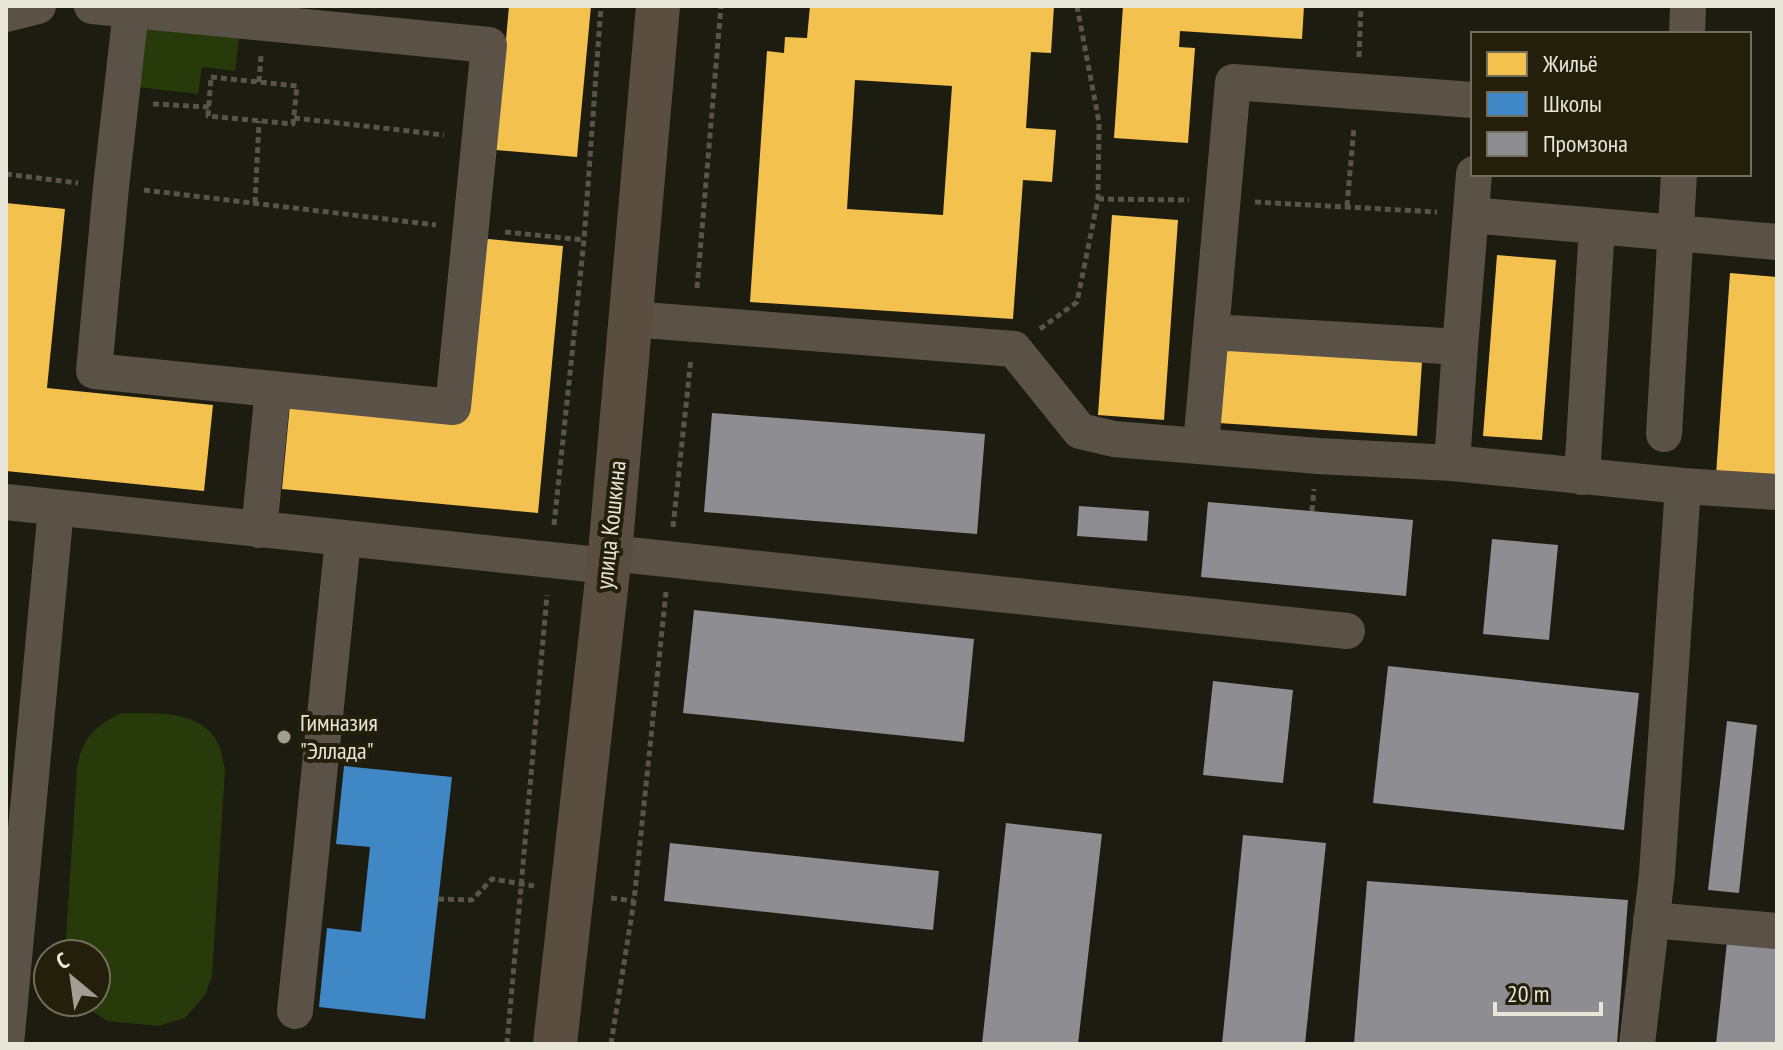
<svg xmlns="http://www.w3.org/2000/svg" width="1783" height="1050" viewBox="0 0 1783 1050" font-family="'PT Sans Narrow',sans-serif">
<rect width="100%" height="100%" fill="#1d1c11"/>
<path fill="#273a09" d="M144,27L239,38L235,71L202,67L198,94L137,87Z
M121,713C156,714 201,708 219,745C222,752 223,762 225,769L212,976L205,995L185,1018L158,1026L107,1021L83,1005L81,1002H96V954H65L77,768C83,737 94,727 121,713Z"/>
<path fill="#f2c14e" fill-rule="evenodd" d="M509,6H591L577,157L496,150Z
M810,6H1054L1051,53L1031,52L1026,128L1056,130L1052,182L1023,180L1013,319L750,302L767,51L784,53L785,37L807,38ZM855,80L952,86L943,215L847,209Z
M1123,6H1304L1302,39L1180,31L1179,47L1195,48L1188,143L1114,138Z
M6,203L65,209L47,388L213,405L204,491L6,471Z
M1112,215L1178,220L1164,420L1098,415Z
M477,238L563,246L538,513L282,489L290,404L460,419Z
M1497,255L1556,260L1542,440L1483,436Z
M1730,273L1777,277V480L1716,475Z
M1223,348L1422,362L1417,436L1218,423Z"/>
<path fill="#3f88c5" d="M344,766L452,777L425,1019L319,1007L327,928L361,932L370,847L336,844Z"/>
<path fill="#8d8d92" d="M712,413L985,434L977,534L704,512Z
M1208,502L1413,520L1406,596L1201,577Z
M1079,506L1149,511L1147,541L1077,536Z
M1492,539L1558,545L1549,640L1483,634Z
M694,610L974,639L964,742L683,713Z
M1388,666L1639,693L1624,830L1373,803Z
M1213,681L1293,690L1283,783L1203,775Z
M1727,721L1757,725L1739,893L1708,890Z
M1006,823L1102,834L1078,1044H982Z
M1243,835L1326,843L1305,1044H1222Z
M670,843L939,871L933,930L664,901Z
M1367,881L1628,900L1617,1044H1354Z
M1727,942L1777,947V1044H1716Z"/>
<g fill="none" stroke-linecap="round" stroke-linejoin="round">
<path stroke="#59534b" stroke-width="5" stroke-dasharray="6 4" stroke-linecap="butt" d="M1359,57L1361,6
M211,77L297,86L293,124L208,116Z
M259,82L261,55
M153,104L209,107
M294,118L444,135
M6,174L78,183
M144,190L436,225
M1098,199L1189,200
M1255,202L1437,212
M255,203L259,121
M1347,206L1354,127
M505,232L584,240
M697,288L721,6
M1040,329L1077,302L1098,199L1099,122L1077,6
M1312,511L1314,489
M554,525L584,240L601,6
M673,527L691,358
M611,898L634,901
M438,899L472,900L492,879L534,886
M507,1044L547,595
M611,1044L634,901L666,592"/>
<path stroke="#5a5147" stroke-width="36" d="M92,6L489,45L453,407L273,389
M131,10L111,187L94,371L273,389L259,530
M6,14L38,6
M1687,34L1688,6
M1471,215L1777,242
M631,319L1014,349L1080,431L1114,439L1318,456L1452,463L1683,486L1657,874L1637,1044
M1212,332L1460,347L1452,463
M1460,347L1474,174
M1664,434L1679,174
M1201,445L1233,82L1473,100
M1582,477L1597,226
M1683,486L1777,492
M6,502L608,566
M610,553L1347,631
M1651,920L1777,931
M295,1011L343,539
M6,1044L56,508"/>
<path stroke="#5a4e41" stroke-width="44" d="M555,1044L610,553L658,6"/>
</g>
<circle fill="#a19f93" stroke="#231f0b" stroke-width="3" cx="284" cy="737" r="8"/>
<g text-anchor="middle" stroke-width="8" stroke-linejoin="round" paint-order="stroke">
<g font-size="24" fill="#e8e5d9" stroke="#231f0b">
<text transform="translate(611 525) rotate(-84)" y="8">улица Кошкина</text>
</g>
<g font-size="24" fill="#e8e5d9" stroke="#231f0b" text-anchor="start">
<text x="300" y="731">Гимназия<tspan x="300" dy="28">"Эллада"</tspan></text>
</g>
</g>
<rect width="1783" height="1050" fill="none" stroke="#e8e5d9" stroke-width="16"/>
<rect x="1471" y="32" width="280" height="144" fill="#231f0b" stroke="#726e5d" stroke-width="2"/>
<rect x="1487" y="52" width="40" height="24" fill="#f2c14e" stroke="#726e5d" stroke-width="2"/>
<text x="1543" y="72" font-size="24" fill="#e8e5d9">Жильё</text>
<rect x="1487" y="92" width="40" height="24" fill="#3f88c5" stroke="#726e5d" stroke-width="2"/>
<text x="1543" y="112" font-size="24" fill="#e8e5d9">Школы</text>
<rect x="1487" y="132" width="40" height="24" fill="#8d8d92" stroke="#726e5d" stroke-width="2"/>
<text x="1543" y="152" font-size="24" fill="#e8e5d9">Промзона</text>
<g transform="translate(72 978) rotate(331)"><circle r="38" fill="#231f0b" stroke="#726e5d" stroke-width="2"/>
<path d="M0-6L14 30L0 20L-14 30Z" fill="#a19f93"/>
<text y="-12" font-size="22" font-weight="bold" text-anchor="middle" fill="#e8e5d9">С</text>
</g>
<path d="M1495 1002v12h106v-12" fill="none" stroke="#e8e5d9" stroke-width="4"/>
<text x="1507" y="1002" font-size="24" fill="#e8e5d9" stroke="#231f0b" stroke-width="6" paint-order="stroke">20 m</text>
</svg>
